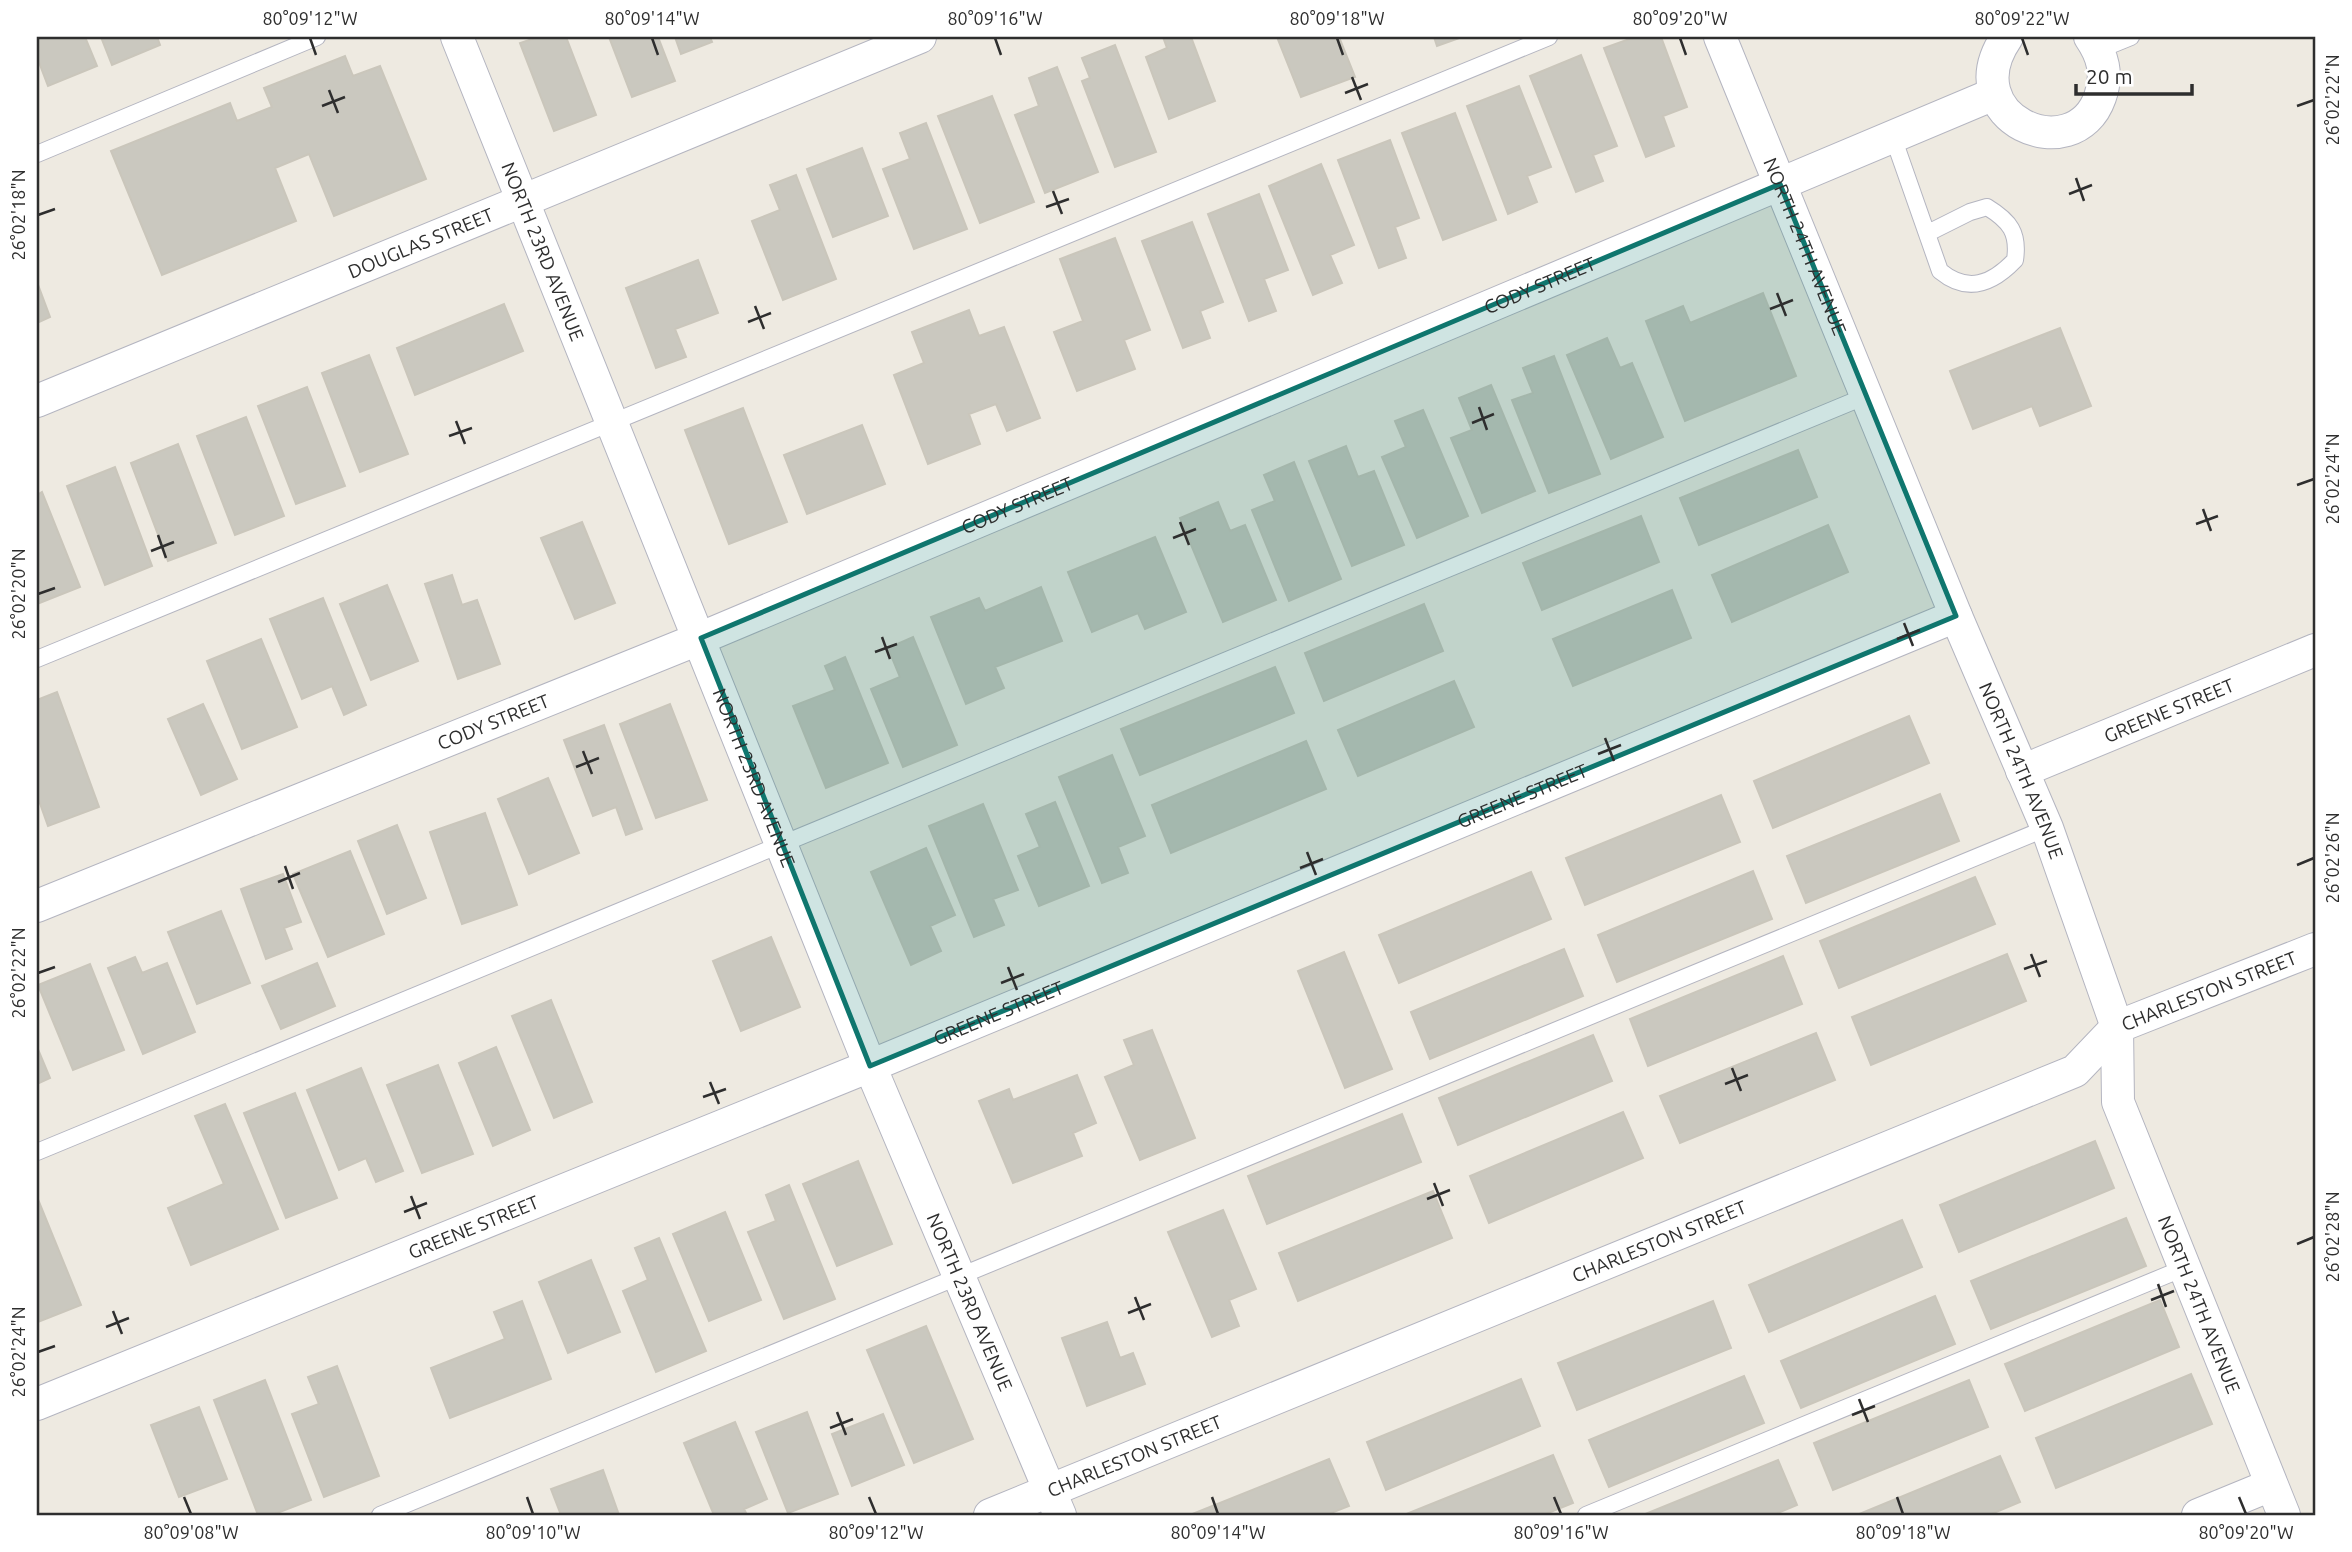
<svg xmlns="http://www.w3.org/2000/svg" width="2352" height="1552" viewBox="0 0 2352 1552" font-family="Ubuntu,sans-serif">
<rect width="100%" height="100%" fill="#eeeae1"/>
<path fill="#cac8bf" stroke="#cac6bb" stroke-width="2" d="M37,37H85L97,66L48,86L37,57Z
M101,37H157L160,45L112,65Z
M538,37H566L596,115L554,131L520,43Z
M609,37H658L675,81L632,97Z
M675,37H710L712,42L681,54Z
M1163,37H1191L1215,101L1169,119L1146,57L1167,48Z
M1277,37H1339L1355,77L1301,97Z
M1434,37H1462L1437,46Z
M1635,37H1661L1687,107L1663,116L1674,146L1646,157L1604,48Z
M1115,45L1156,152L1115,167L1082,81L1090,78L1082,58Z
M1581,55L1617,146L1593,155L1603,181L1576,192L1530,76Z
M345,56L353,76L380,66L426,179L334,216L309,154L275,168L296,221L162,275L111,151L230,103L237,121L272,107L264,88Z
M1057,67L1098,172L1045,193L1015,115L1039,106L1029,78Z
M1519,86L1551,167L1527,176L1537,202L1508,214L1467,106Z
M992,96L1034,202L980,223L938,116Z
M1455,113L1496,220L1443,240L1402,133Z
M926,123L967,229L914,249L883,169L910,159L900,133Z
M1390,140L1419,218L1395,227L1406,258L1379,268L1338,160Z
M862,148L888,216L833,237L807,169Z
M1321,164L1354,245L1330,255L1342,283L1313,295L1269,186Z
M796,175L836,279L783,300L752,221L780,210L770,185Z
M1259,194L1288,270L1264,279L1276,311L1249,321L1208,214Z
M1192,222L1223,302L1200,311L1210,338L1183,348L1142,241Z
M1115,238L1150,330L1124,340L1135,369L1077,391L1054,332L1083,321L1060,259Z
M698,260L718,313L675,329L686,357L656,368L626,288Z
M37,282L50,317L37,323Z
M1763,293L1796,376L1685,421L1646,321L1683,306L1690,323Z
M504,304L523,351L415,395L397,348Z
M969,310L979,336L1004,327L1040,418L1007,431L996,404L969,414L980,444L928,464L894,375L924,363L912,332Z
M2060,328L2091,406L2040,426L2032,406L1973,429L1950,371Z
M1607,338L1620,368L1632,363L1663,437L1611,459L1567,355Z
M369,355L408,454L360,472L322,373Z
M1554,356L1600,474L1549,493L1512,400L1533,393L1523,368Z
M1491,385L1535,491L1482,513L1451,438L1472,430L1459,398Z
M307,387L345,486L296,504L258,406Z
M743,408L787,522L729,544L685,430Z
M1423,410L1468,516L1417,538L1382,457L1406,447L1395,421Z
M246,417L284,516L235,535L197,436Z
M862,425L885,484L807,514L784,455Z
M178,444L216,543L168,561L131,463Z
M1346,446L1358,477L1374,471L1404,545L1352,566L1309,461Z
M1798,450L1817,497L1699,545L1680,498Z
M1294,462L1341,579L1289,601L1252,510L1275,501L1264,475Z
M115,467L152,566L105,585L67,486Z
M42,492L80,587L37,604V495Z
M1218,502L1230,531L1245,525L1276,600L1223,622L1180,518Z
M1641,516L1659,562L1542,610L1523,563Z
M582,522L615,603L575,619L541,538Z
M1828,525L1848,572L1732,622L1712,575Z
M1155,537L1186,612L1145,629L1138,613L1092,632L1068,572Z
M452,575L462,605L477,600L500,664L458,679L425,584Z
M387,585L418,661L371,680L340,604Z
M1041,587L1062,641L995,667L1004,688L966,704L931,617L979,598L985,611Z
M1672,590L1691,638L1573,686L1553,639Z
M323,598L366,705L344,715L332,686L302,699L270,619Z
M1424,604L1443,651L1324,701L1305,653Z
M913,637L957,745L903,767L871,689L900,677L888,648Z
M261,639L297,727L242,749L207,661Z
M845,657L888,763L826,788L793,706L835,690L825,666Z
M1275,667L1294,713L1140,775L1121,729Z
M1454,681L1474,727L1358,776L1338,730Z
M57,692L99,807L48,826L37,795V700Z
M203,704L237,779L201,795L168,719Z
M670,704L707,800L656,818L620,724Z
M1909,716L1929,763L1773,828L1754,781Z
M604,725L642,829L626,835L616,807L593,816L564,740Z
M1306,741L1326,789L1171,853L1152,805Z
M1112,755L1145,836L1118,847L1128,873L1102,883L1059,777Z
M548,778L579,853L529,874L498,799Z
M1940,794L1959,841L1806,903L1787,856Z
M1721,795L1740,842L1585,905L1566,858Z
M1055,802L1089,886L1039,906L1018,856L1040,847L1026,814Z
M983,804L1018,890L993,899L1004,925L974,937L929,826Z
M485,813L517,905L462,924L430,832Z
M397,825L426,898L387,914L358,841Z
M926,848L955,915L930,926L941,951L911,965L871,872Z
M350,851L384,934L328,957L293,874Z
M1753,871L1772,919L1617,982L1598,935Z
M1531,872L1551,919L1399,983L1379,935Z
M283,874L301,922L284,928L292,949L266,959L241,889Z
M1975,877L1995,924L1839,988L1820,941Z
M221,911L250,983L197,1004L168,932Z
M771,937L800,1007L741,1031L713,961Z
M1564,949L1583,996L1430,1059L1411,1012Z
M1344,952L1392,1069L1345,1088L1298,971Z
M2007,954L2026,1001L1871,1065L1852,1017Z
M1783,956L1802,1004L1648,1066L1630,1019Z
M135,957L142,973L167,963L195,1032L143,1054L108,968Z
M317,963L335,1006L281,1029L262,986Z
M90,964L124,1050L73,1070L38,985Z
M551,1000L592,1102L554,1118L512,1016Z
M1152,1030L1195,1138L1140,1160L1105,1077L1134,1065L1124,1040Z
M1816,1033L1835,1080L1680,1143L1660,1096Z
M1593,1035L1612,1081L1458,1145L1439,1098Z
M37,1047L50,1078L37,1084Z
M496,1047L530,1130L493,1146L459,1063Z
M438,1065L473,1154L422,1173L387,1085Z
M361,1068L403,1171L376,1182L366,1158L339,1170L307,1090Z
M1077,1075L1096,1123L1073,1133L1082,1156L1013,1183L979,1101L1009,1089L1013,1100Z
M295,1093L337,1198L286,1218L244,1113Z
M225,1104L278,1229L191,1265L168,1208L224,1184L195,1116Z
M1623,1112L1643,1158L1489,1223L1470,1176Z
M1402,1114L1421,1162L1267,1224L1248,1176Z
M2095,1141L2114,1188L1959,1252L1940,1205Z
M858,1161L892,1244L837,1266L803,1184Z
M789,1185L835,1299L784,1319L748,1232L776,1221L766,1195Z
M1433,1191L1452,1238L1298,1301L1279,1253Z
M37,1197L81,1305L38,1322L37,1319Z
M1223,1210L1256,1289L1229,1300L1239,1326L1212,1337L1168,1232Z
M725,1212L761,1300L709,1321L673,1234Z
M2126,1218L2146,1266L1991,1329L1971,1281Z
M1902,1220L1922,1267L1769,1332L1749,1285Z
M659,1238L706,1351L656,1372L623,1291L648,1280L635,1248Z
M591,1260L620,1332L568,1353L539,1282Z
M1935,1296L1955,1344L1801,1408L1781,1361Z
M2160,1300L2179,1347L2025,1411L2005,1364Z
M522,1301L551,1379L450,1418L431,1368L505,1339L494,1312Z
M1713,1301L1731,1348L1577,1410L1558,1363Z
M1107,1322L1120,1358L1133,1353L1145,1384L1087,1406L1062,1338Z
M926,1326L973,1439L914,1463L867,1350Z
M337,1366L379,1476L324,1497L292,1414L319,1404L308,1377Z
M2191,1374L2212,1424L2056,1488L2036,1438Z
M1744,1376L1764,1423L1609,1487L1589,1440Z
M1521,1379L1540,1426L1386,1490L1367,1442Z
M265,1380L311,1500L272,1515H258L214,1400Z
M1969,1380L1988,1427L1833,1490L1814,1443Z
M199,1407L227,1479L179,1497L151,1425Z
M807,1412L838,1494L788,1513L756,1432Z
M883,1414L904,1465L852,1486L832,1434Z
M735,1422L767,1499L744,1509L747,1515H714L684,1443Z
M1553,1455L1573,1503L1543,1515H1404Z
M2000,1456L2020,1502L1989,1515H1857Z
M1329,1459L1349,1506L1326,1515H1190Z
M1778,1460L1797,1505L1773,1515H1643Z
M603,1470L619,1515H561L551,1489Z"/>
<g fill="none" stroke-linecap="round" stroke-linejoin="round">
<defs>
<path id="service" d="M2099,50L2131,37
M1893,137L1940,271C1968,294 1992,284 2015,260C2019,233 2010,221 1987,207L1970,212L1928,233
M37,154L317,37
M37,659L1549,37
M37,1152L1866,396
M380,1515L2047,828
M1586,1515L2184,1268"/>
<g id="minor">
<path id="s1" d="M457,37L870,1066L1060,1515"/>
<path id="s2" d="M1720,37L1956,616L2047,828L2117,1027L2118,1102L2284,1515"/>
<path d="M2007,37C1951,118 2074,171 2100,97C2108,74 2103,56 2090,37"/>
<path id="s3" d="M37,401L920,37"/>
<path id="s4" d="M2022,771L2315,650"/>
<path id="s5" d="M37,906L701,638L1994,94"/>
<path id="s6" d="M37,1404L870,1066L1956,616"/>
<path id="s7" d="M990,1515L2075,1071L2117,1027L2315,949"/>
<path d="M2198,1515L2271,1485"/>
</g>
</defs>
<use href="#service" stroke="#b4b5c0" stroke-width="18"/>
<use href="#minor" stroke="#b4b5c0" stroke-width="34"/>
<use href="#service" stroke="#fff" stroke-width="16"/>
<use href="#minor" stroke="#fff" stroke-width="32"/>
</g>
<path fill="#0f766e" fill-opacity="0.2" stroke="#0f766e" stroke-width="5" stroke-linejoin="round" d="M1780,184L1956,616L870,1066L701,638Z"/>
<path fill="none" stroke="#2e2e2e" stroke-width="2.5" d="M310,38L316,55M652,38L658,55M995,38L1001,55M1337,38L1343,55M1680,38L1686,55M2022,38L2028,55M1352,77L1361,100M329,90L338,113M1345,93L1368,84M322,106L345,97M2297,106L2314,100M2076,178L2084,201M1053,191L1062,214M2069,194L2092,185M1046,207L1069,199M38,215L55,209M1777,293L1786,316M755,306L764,329M1770,309L1793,300M748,322L771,313M1479,407L1487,430M456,421L465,444M1472,423L1494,414M449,436L472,428M2297,485L2314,479M2203,509L2211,531M1180,522L1189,545M2196,524L2218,516M158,535L166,558M1173,538L1196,529M151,551L174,542M38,594L55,588M1904,623L1913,646M882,637L890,659M1897,639L1920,630M875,652L897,644M1605,738L1614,761M583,751L592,774M1598,754L1621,745M576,767L599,758M1307,852L1316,875M2297,865L2314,858M285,866L293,889M1300,868L1323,859M278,882L300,873M2031,954L2040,977M1008,967L1017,990M2024,969L2047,961M38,973L55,967M1001,983L1024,974M1732,1068L1741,1091M710,1082L719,1104M1725,1084L1748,1075M703,1097L726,1089M1434,1183L1443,1206M411,1196L420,1219M1427,1199L1450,1190M404,1212L427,1203M2297,1244L2314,1237M2158,1284L2166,1307M1135,1297L1144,1320M2151,1300L2174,1291M113,1311L122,1334M1128,1313L1151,1304M106,1327L129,1318M38,1352L55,1346M1859,1399L1868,1422M837,1412L846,1435M1852,1415L1875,1406M830,1428L853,1419M184,1497L191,1514M527,1497L533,1514M869,1497L876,1514M1212,1497L1218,1514M1554,1497L1561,1514M1897,1497L1903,1514M2239,1497L2246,1514"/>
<g text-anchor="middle" stroke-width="7" stroke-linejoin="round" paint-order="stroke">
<g font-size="19" fill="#2e2e2e" stroke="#fff">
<text dy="7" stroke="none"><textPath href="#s3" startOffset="415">DOUGLAS STREET</textPath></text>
<text dy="7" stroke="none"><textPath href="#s2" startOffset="226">NORTH 24TH AVENUE</textPath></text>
<text dy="7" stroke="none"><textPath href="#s1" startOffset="231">NORTH 23RD AVENUE</textPath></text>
<text dy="7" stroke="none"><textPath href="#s5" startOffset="1626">CODY STREET</textPath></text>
<text dy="7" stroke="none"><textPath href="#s5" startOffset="1059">CODY STREET</textPath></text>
<text dy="7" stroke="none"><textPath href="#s4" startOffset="159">GREENE STREET</textPath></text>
<text dy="7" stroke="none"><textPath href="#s5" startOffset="492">CODY STREET</textPath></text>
<text dy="7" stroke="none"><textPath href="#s2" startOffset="793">NORTH 24TH AVENUE</textPath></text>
<text dy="7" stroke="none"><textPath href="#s1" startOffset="798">NORTH 23RD AVENUE</textPath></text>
<text dy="7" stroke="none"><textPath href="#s6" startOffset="1605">GREENE STREET</textPath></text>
<text dy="7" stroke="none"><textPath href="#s7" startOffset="1332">CHARLESTON STREET</textPath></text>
<text dy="7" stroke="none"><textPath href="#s6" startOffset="1038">GREENE STREET</textPath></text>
<text dy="7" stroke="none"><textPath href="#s6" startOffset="471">GREENE STREET</textPath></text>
<text dy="7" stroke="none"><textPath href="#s7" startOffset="723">CHARLESTON STREET</textPath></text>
<text dy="7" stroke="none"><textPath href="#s1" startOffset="1365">NORTH 23RD AVENUE</textPath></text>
<text dy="7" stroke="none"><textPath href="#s2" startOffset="1360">NORTH 24TH AVENUE</textPath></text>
<text dy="7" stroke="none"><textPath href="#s7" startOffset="156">CHARLESTON STREET</textPath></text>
</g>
</g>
<rect width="2352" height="1552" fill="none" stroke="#ffffff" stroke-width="77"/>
<path d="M2076 84v10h116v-10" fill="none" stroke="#2e2e2e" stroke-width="3.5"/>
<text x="2086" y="84" font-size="21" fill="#2e2e2e" stroke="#ffffff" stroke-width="5" paint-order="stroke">20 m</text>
<rect x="38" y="38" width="2276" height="1476" fill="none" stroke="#2e2e2e" stroke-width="2.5"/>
<g font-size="18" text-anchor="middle" fill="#2e2e2e">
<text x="310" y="25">80°09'12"W</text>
<text x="652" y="25">80°09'14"W</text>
<text x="995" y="25">80°09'16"W</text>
<text x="1337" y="25">80°09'18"W</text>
<text x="1680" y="25">80°09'20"W</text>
<text x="2022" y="25">80°09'22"W</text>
<text transform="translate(2333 100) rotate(-90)" y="6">26°02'22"N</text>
<text transform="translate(19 215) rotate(-90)" y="6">26°02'18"N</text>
<text transform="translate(2333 479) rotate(-90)" y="6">26°02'24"N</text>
<text transform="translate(19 594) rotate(-90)" y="6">26°02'20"N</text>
<text transform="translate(2333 858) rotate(-90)" y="6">26°02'26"N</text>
<text transform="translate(19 973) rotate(-90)" y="6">26°02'22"N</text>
<text transform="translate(2333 1237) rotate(-90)" y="6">26°02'28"N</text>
<text transform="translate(19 1352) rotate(-90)" y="6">26°02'24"N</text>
<text x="191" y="1539">80°09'08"W</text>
<text x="533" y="1539">80°09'10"W</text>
<text x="876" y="1539">80°09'12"W</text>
<text x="1218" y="1539">80°09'14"W</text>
<text x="1561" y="1539">80°09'16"W</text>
<text x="1903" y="1539">80°09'18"W</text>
<text x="2246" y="1539">80°09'20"W</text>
</g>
</svg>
